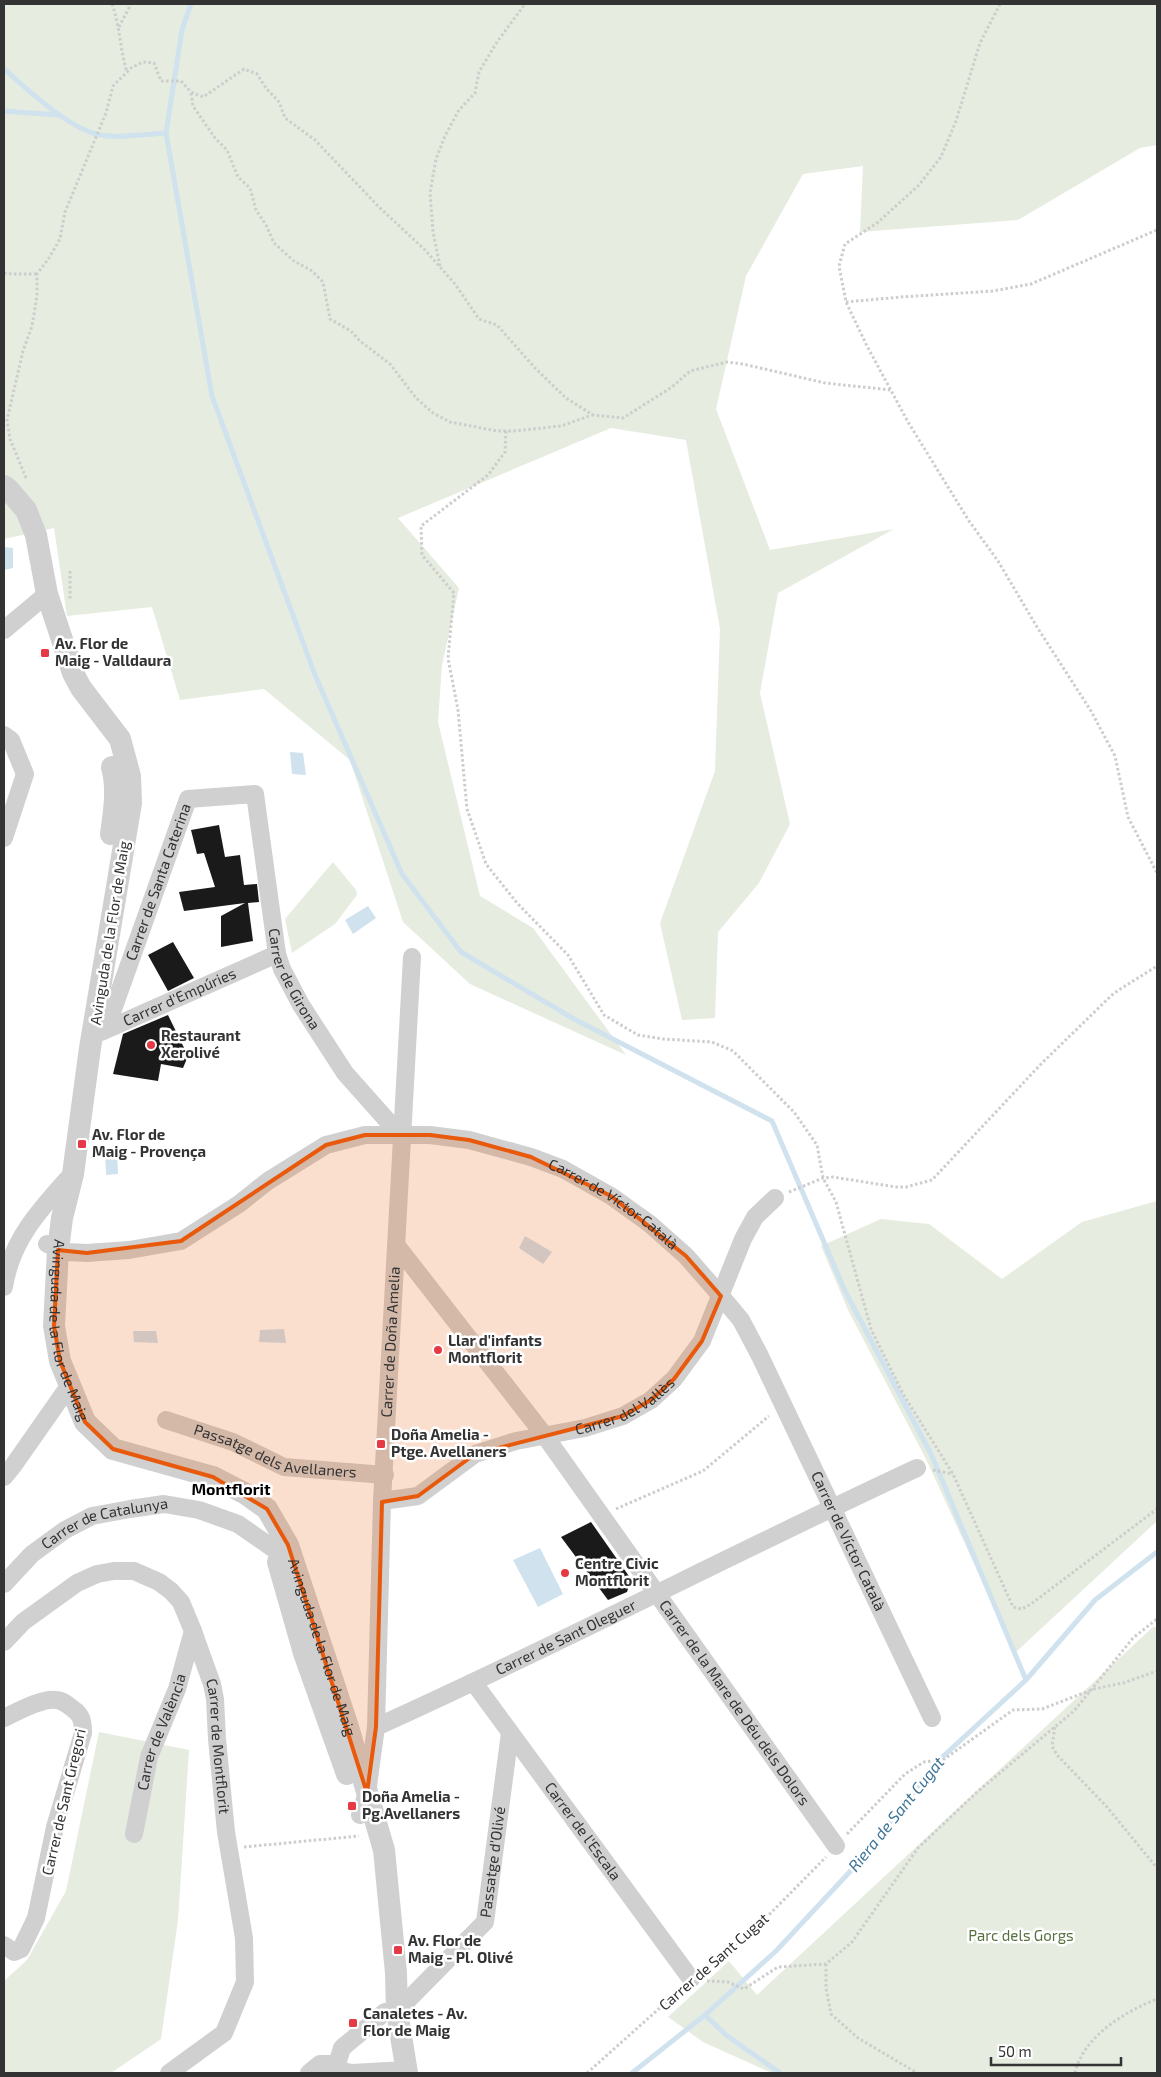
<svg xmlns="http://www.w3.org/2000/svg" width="1161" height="2077" viewBox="0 0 1161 2077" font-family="'Exo 2',sans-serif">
<rect width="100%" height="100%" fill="#fff"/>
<path fill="#e6ecdf" d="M4,4H1157V145L1140,148L1018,220L860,232L863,166L803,174L746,276L716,409L770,550L894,529L778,593L760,693L790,824L759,883L718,932L715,1018L682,1020L660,923L715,771L720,629L686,440L611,428L398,518L459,588L442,665L438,722L480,896L533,928L626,1055L470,984L403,922L350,760L264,689L180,700L152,607L67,616L54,528L4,539Z
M333,862L356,890L357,895L335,924L292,953L285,919Z
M1157,1201V1521L1015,1653L926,1459L848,1310L821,1246L881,1219L929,1224L1002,1279L1082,1222Z
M1154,1626L1157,1629V2073H772L703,2042L668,2017L729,1961L757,1995Z
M99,1732L189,1750L178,1920L161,2039L111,2073H4V1981L27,1960L66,1891Z"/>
<path fill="#cfe2ee" d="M4,547L13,548V568L4,570Z
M290,752L303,753L306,775L292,774Z
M368,906L376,918L353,934L345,920Z
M117,1150L118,1174L106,1175L105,1151Z
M525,1236L552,1252L543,1264L519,1248Z
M284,1329L286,1343L259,1342L260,1330Z
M133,1331H156L158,1343L134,1342Z
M540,1548L563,1594L538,1607L513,1560Z"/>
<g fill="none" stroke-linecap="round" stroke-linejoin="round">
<path stroke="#cfe2ee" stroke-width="5" d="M191,4L182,30L166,133L212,396L315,675L402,874L461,952L574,1019L772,1121L845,1291L931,1454L1026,1680
M4,69C29,90 73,134 107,136C126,137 147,134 166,133
M4,111L58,115
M705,2015L726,2035L780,2073
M632,2073L705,2015L776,1951L857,1864L937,1762L1026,1680L1095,1600L1157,1552"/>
</g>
<path fill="#1a1a1a" d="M219,825L225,857L240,855L244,885L257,884L259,902L248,903L253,941L221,947V916L245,903L184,911L179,892L215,887L204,853L197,854L191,830Z
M173,942L194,978L168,991L148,955Z
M168,1015L188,1056L183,1068L161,1064L158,1081L113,1074L123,1034Z
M591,1522L631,1579L627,1592L608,1600L561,1537Z"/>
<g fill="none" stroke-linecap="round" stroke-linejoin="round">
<path stroke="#cdcdcd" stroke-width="3" stroke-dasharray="2.5 2.5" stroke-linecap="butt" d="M112,4C120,26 120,50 127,72
M1000,4L980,43L956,121L941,157L918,186L877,223L845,244L839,266L846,302L867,346L908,422L969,521L998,561L1037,627L1091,711L1115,756L1128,817L1157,873
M119,27L131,4
M191,93L193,106L215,138L227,150L238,177L250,188L256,210L266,225L274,243L294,261L312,271L323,282L330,319L351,331L360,341L390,364L416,398L433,413L450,422L497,431H514L561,426L592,415
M440,266L433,232L430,193L436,159L445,136L459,110L475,93L479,72L497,42L525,4
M4,273L12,274H37
M846,302L901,297L993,291L1031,284L1157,230
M506,431L505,452L488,475L421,526L422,555L454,593L448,658L458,710L467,809L486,864L517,903L568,955L604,1015L638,1035L663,1039L712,1042L733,1051L794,1112L817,1145L823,1178L836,1202L871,1329L903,1394L953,1474L1013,1607L1022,1609L1031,1604L1157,1509
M26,478L10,439L7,420L23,351L32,326L37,296V274L49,258L60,239L65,212L106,113L113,86L131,68L143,62L154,63L161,81H181L191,92L203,97L244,69L257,74L266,88L279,102L285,118L315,140L378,206L425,250L455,284L479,319L497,325L535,368L566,398L593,415L623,418L672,387L690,371L727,362L743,364L825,383L891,390
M70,571V601
M789,1192L823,1178L833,1177L896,1187H906L932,1180L1042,1063L1114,993L1157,966
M933,1470L953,1474
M616,1509L703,1471L769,1416
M1055,1727L1052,1746L1057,1755L1107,1807L1157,1868
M847,1834L905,1774L924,1762L943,1760L1013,1710L1042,1709L1094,1689L1123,1683L1157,1671
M244,1847L359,1836
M826,1964V1988L831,2014L858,2038L917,2073
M704,1969L757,1927L826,1857
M707,1981L728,1982L744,1989L778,1967L826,1964L852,1942L918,1848L977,1792L1074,1711L1133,1638L1157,1619
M587,2073L680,1990
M1075,2073C1083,2037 1124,2012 1157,1999"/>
<g stroke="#d0d0d0" stroke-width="18">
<path d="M4,630L47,594"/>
<path d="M4,735L11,740L25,774L4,838"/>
<path id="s1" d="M106,1029L188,799L255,794L277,954L282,969L301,1005L345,1073L401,1136"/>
<path id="s2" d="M101,1032L277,954"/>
<path id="s3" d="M47,1244L67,1252L87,1253L129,1250L181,1241L239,1204L268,1181L326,1145L365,1135H430L469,1140L531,1157L563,1169L611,1196L650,1224L686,1256L721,1296L741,1320L760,1356L932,1718"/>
<path id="s4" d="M397,1246L545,1436L836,1846"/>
<path d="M4,1287C11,1240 41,1208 72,1174"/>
<path id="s5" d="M166,1420L233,1442L284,1467L385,1475"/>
<path d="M4,1477L13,1466L69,1386"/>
<path id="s6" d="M382,1501L418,1496L475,1454L516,1441L585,1428L623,1416L651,1400L674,1379L702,1341L743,1239L755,1217L775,1198"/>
<path id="s7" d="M4,1584L32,1554L65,1530L92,1516L130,1509L164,1504L199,1510L238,1524L274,1549"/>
<path id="s8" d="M4,1642L23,1622L77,1583L97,1574L114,1571H134L159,1582L171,1591L181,1602L193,1631L212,1684L215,1699L217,1739L226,1832L244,1938L245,1982L224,2033L169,2073"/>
<path id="s9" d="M474,1683L691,1979"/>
<path d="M4,1718C17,1712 41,1698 56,1700C62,1700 68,1705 73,1709C82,1715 83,1722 83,1733L55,1827L36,1918L21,1949L14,1952L4,1945"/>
<path id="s10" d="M376,1727C558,1645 736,1552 917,1468"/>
<path id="s11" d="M360,1815L367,1793L376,1727L382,1501L412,957"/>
<path id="s12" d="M134,1834L149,1757L177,1689L193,1631"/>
<path id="s13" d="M399,2019L408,2000L485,1922L510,1733"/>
<path d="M337,2064L342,2071L352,2073L405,2070"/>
<path d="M309,2073L320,2064H337"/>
<path d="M331,2073L337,2064L342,2048L385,2012L397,2011"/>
</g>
<g stroke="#d0d0d0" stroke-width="22">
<path id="s14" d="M4,486L8,489L26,510L36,535L47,594L73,673L81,688L120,739L130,776L131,803L90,1048L73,1174L62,1218L58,1250L54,1326L60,1361L85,1422L113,1449L213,1477L246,1494L267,1509L288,1545L348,1727L384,1850L396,1973L397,2011L407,2073"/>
<path d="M111,834C114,812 118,789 112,767"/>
<path d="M278,1562L304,1653L347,1774"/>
</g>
</g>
<path fill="#e8590c" fill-opacity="0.2" stroke="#e8590c" stroke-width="4" stroke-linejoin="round" d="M365,1135H430L469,1140L531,1157L611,1196L686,1256L721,1296L702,1341L674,1379L651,1400L623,1416L475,1454L418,1496L382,1502L376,1727L367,1793L288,1545L267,1509L213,1477L113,1449L85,1422L60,1361L54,1326L58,1250L87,1253L181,1241L326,1145Z"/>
<g fill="#e63946" stroke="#fff" stroke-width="2">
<rect x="40" y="648" width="10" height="10" rx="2.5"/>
<circle cx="151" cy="1045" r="5"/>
<rect x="77" y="1139" width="10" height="10" rx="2.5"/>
<circle cx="438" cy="1350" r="5"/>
<rect x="376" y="1439" width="10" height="10" rx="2.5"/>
<circle cx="565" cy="1573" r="5"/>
<rect x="347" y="1801" width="10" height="10" rx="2.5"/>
<rect x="393" y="1945" width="10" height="10" rx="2.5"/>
<rect x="348" y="2018" width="10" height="10" rx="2.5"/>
</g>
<g text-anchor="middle" stroke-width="5" stroke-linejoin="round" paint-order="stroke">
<g font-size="15" font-weight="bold" fill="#333" stroke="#fff" text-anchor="start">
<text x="55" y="649">Av. Flor de<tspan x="55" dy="17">Maig - Valldaura</tspan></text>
<text x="161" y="1041">Restaurant<tspan x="161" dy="17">Xerolivé</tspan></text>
<text x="92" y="1140">Av. Flor de<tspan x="92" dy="17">Maig - Provença</tspan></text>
<text x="448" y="1346">Llar d'infants<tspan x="448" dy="17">Montflorit</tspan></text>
<text x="391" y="1440">Doña Amelia -<tspan x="391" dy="17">Ptge. Avellaners</tspan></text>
<text x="575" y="1569">Centre Civic<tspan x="575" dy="17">Montflorit</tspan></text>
<text x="362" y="1802">Doña Amelia -<tspan x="362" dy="17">Pg.Avellaners</tspan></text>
<text x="408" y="1946">Av. Flor de<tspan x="408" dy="17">Maig - Pl. Olivé</tspan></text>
<text x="363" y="2019">Canaletes - Av.<tspan x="363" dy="17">Flor de Maig</tspan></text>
</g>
<g font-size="15" fill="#333" stroke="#fff">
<text dy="5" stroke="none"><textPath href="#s1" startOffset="156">Carrer de Santa Caterina</textPath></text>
<text transform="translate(110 933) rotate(-81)" y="5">Avinguda de la Flor de Maig</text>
<text dy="5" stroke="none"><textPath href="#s1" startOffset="502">Carrer de Girona</textPath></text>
<text dy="5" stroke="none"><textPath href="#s2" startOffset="86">Carrer d'Empúries</textPath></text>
<text dy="5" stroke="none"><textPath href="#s3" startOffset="615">Carrer de Víctor Català</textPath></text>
<text dy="5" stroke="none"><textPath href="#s14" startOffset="885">Avinguda de la Flor de Maig</textPath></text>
<text dy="5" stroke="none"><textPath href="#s11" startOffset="475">Carrer de Doña Amelia</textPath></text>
<text dy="5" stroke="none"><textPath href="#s6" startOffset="266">Carrer del Vallès</textPath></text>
<text dy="5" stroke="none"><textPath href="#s5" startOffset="115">Passatge dels Avellaners</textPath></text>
<text dy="5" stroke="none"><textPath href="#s7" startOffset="122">Carrer de Catalunya</textPath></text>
<text dy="5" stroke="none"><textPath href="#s3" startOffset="1035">Carrer de Víctor Català</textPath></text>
<text dy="5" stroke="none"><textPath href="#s10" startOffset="210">Carrer de Sant Oleguer</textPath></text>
<text dy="5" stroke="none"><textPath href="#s14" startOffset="1335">Avinguda de la Flor de Maig</textPath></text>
<text dy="5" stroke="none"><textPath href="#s4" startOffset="568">Carrer de la Mare de Déu dels Dolors</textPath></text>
<text dy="5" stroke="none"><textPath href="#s12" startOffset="106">Carrer de València</textPath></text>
<text dy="5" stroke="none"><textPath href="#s8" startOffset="361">Carrer de Montflorit</textPath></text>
<text transform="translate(64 1802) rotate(-77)" y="5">Carrer de Sant Gregori</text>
<text dy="5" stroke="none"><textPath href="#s9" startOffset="184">Carrer de l'Escala</textPath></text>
<text dy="5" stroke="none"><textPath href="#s13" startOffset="191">Passatge d'Olivé</textPath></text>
<text transform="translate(714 1962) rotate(-41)" y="5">Carrer de Sant Cugat</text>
</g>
<g font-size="15" fill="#56703f" stroke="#fff">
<text x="1021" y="1941">Parc dels Gorgs</text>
</g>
<g font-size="16" font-weight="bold" fill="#000" stroke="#fff">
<text x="231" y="1495">Montflorit</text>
</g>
<g font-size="16" font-style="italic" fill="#3f7597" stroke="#fff">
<text transform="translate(896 1814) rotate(-51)" y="6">Riera de Sant Cugat</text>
</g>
</g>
<rect width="1161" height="2077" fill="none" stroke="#333333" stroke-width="10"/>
<path d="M991 2057v8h130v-8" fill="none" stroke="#333333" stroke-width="2.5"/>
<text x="998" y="2057" font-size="15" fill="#333333" stroke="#ffffff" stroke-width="4" paint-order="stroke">50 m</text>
</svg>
